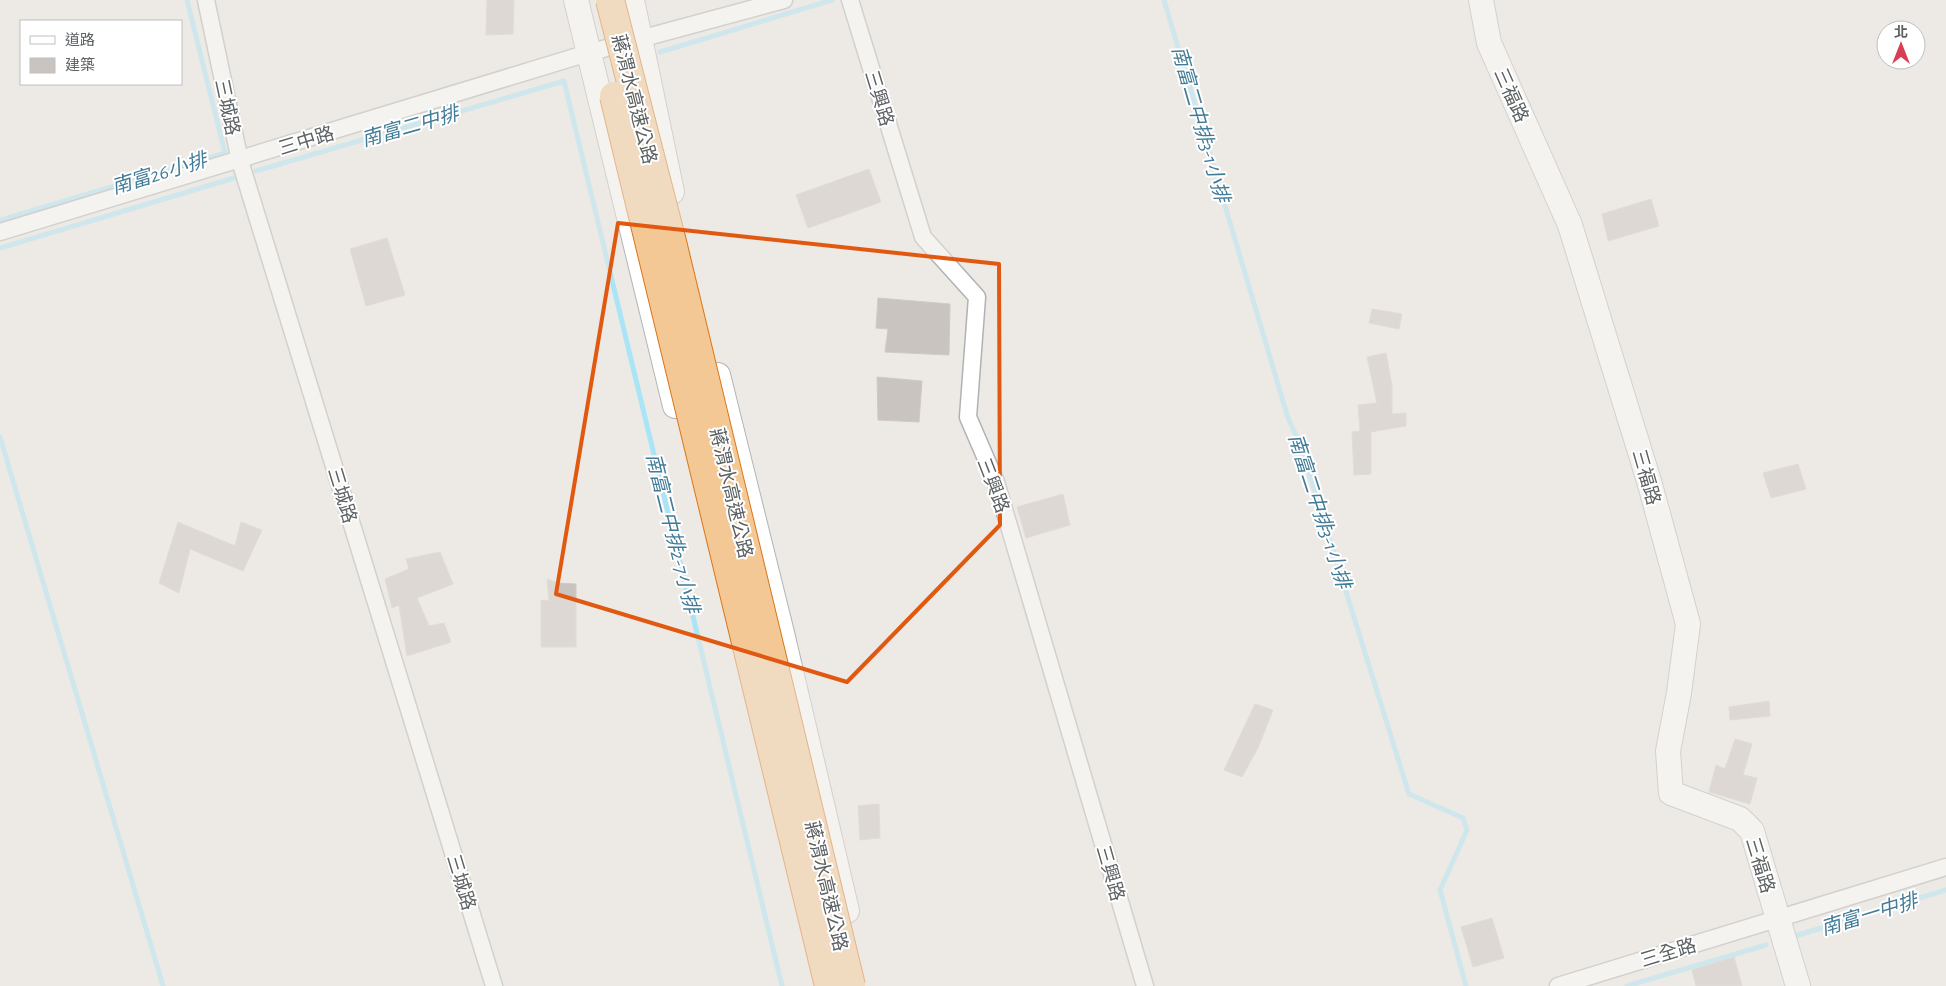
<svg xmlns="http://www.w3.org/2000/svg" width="1946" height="986" viewBox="0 0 1946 986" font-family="'Alegreya Sans','Noto Sans TC',sans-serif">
<rect width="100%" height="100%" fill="#ede9e4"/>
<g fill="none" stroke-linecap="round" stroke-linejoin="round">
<path stroke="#aae5f7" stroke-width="5" d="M1164,0L1288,418L1300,444L1409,794L1463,818L1467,830L1440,890L1466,986
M660,52L832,0
M256,171L564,81L782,986
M0,220L225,153L187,0
M0,248L234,178
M0,437L163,986
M1792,937L1946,890
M1627,986L1766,945"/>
</g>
<path fill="#c9c4c0" stroke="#d1cac3" d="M487,0H514L513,34L486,35Z
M869,169L881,202L808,228L796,195Z
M1651,199L1659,226L1608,241L1602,214Z
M387,238L405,295L366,306L350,249Z
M878,298L950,304L949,355L885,352L888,329L876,328Z
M1372,309L1402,314L1399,329L1369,323Z
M1386,353L1392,386V414L1406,413V426L1371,432V474L1354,475L1352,432L1360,431L1358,405L1377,403L1367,357Z
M877,377L922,381L919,422L878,420Z
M1798,464L1806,489L1771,498L1763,473Z
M1063,494L1070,525L1026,538L1017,507Z
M178,522L235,546L241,522L262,530L243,571L190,549L179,593L159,583Z
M440,552L453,584L417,598L429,626L444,623L451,642L407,656L399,605L392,608L385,579L409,569L406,559Z
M547,579L557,583L576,584V647H541V600L549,601Z
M1769,701L1770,716L1730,720L1729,707Z
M1255,704L1273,710L1258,748L1242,777L1224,770Z
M1735,739L1752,744L1743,775L1757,778L1750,804L1709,792L1716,765L1725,769Z
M879,804L880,838L860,840L858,806Z
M1492,918L1504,958L1473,967L1461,927Z
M1734,957L1742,986H1696L1692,970Z"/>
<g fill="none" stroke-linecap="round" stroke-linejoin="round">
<defs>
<path id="street" d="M206,0L240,161L494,986
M850,0L923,237L977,297L968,417L996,482L1145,986
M0,232L588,53L784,0
M1558,986L1946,867"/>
<path id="secondary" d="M576,0L675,406
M632,0L672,192
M1481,0L1489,43L1570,225L1649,481L1688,624L1679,693L1668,751L1671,793L1740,819L1752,831L1798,986
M718,375L782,633L847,911"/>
</defs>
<use href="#street" stroke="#afb3b5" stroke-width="19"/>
<use href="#secondary" stroke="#b0b5b8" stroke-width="26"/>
<use href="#street" stroke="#fff" stroke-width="16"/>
<use href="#secondary" stroke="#fff" stroke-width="24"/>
<defs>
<path id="highway-bridge" d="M610,0L672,242L851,986
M614,96L829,986"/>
</defs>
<use href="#highway-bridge" stroke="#db7516" stroke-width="30" stroke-linecap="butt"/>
<use href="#highway-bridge" stroke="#f3c895" stroke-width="28"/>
</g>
<path d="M0 0H1946V986H0ZM618,223L999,264L1000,525L847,682L556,594Z" fill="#ede9e4" fill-opacity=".55" fill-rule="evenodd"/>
<path fill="none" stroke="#e15910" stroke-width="4" stroke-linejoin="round" d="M618,223L999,264L1000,525L847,682L556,594Z"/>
<g text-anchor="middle" stroke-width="4" stroke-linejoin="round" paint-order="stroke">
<g font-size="19" fill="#5c6163" stroke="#fff">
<text transform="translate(1512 95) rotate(66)" y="7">三福路</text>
<text transform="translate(880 98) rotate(73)" y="7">三興路</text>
<text transform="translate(635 99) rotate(76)" y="7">蔣渭水高速公路</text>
<text transform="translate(228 107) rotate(78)" y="7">三城路</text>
<text transform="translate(306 140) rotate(-17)" y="7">三中路</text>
<text transform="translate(1647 477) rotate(74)" y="7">三福路</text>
<text transform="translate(994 485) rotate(69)" y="7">三興路</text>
<text transform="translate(732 493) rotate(77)" y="7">蔣渭水高速公路</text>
<text transform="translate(343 495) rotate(73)" y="7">三城路</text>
<text transform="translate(1761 865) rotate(73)" y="7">三福路</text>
<text transform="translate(1111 873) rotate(74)" y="7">三興路</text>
<text transform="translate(462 882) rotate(73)" y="7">三城路</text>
<text transform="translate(827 886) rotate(77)" y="7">蔣渭水高速公路</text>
<text transform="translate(1668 952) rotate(-17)" y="7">三全路</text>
</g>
<g font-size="20" font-style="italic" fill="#437c97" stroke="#fff">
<text transform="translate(1201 124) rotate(74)" y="7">南富二中排3-1小排</text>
<text transform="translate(410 126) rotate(-16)" y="7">南富二中排</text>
<text transform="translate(159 173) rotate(-17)" y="7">南富26小排</text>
<text transform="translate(1320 511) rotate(72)" y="7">南富二中排3-1小排</text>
<text transform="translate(673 533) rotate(76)" y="7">南富二中排2-7小排</text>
<text transform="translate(1869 914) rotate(-17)" y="7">南富一中排</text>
</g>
</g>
<rect x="20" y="20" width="162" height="65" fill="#ffffff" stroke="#bec0c1"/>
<rect x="30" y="36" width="25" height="8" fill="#ffffff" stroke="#bec0c1"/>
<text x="65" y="45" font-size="15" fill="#5c6163">道路</text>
<rect x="30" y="58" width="25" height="15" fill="#c9c4c0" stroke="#bec0c1"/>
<text x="65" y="70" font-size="15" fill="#5c6163">建築</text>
<g transform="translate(1901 45)"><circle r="24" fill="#ffffff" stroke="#bec0c1"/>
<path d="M0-4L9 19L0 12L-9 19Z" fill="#d83f52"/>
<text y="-8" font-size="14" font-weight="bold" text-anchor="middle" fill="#5c6163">北</text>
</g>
</svg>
